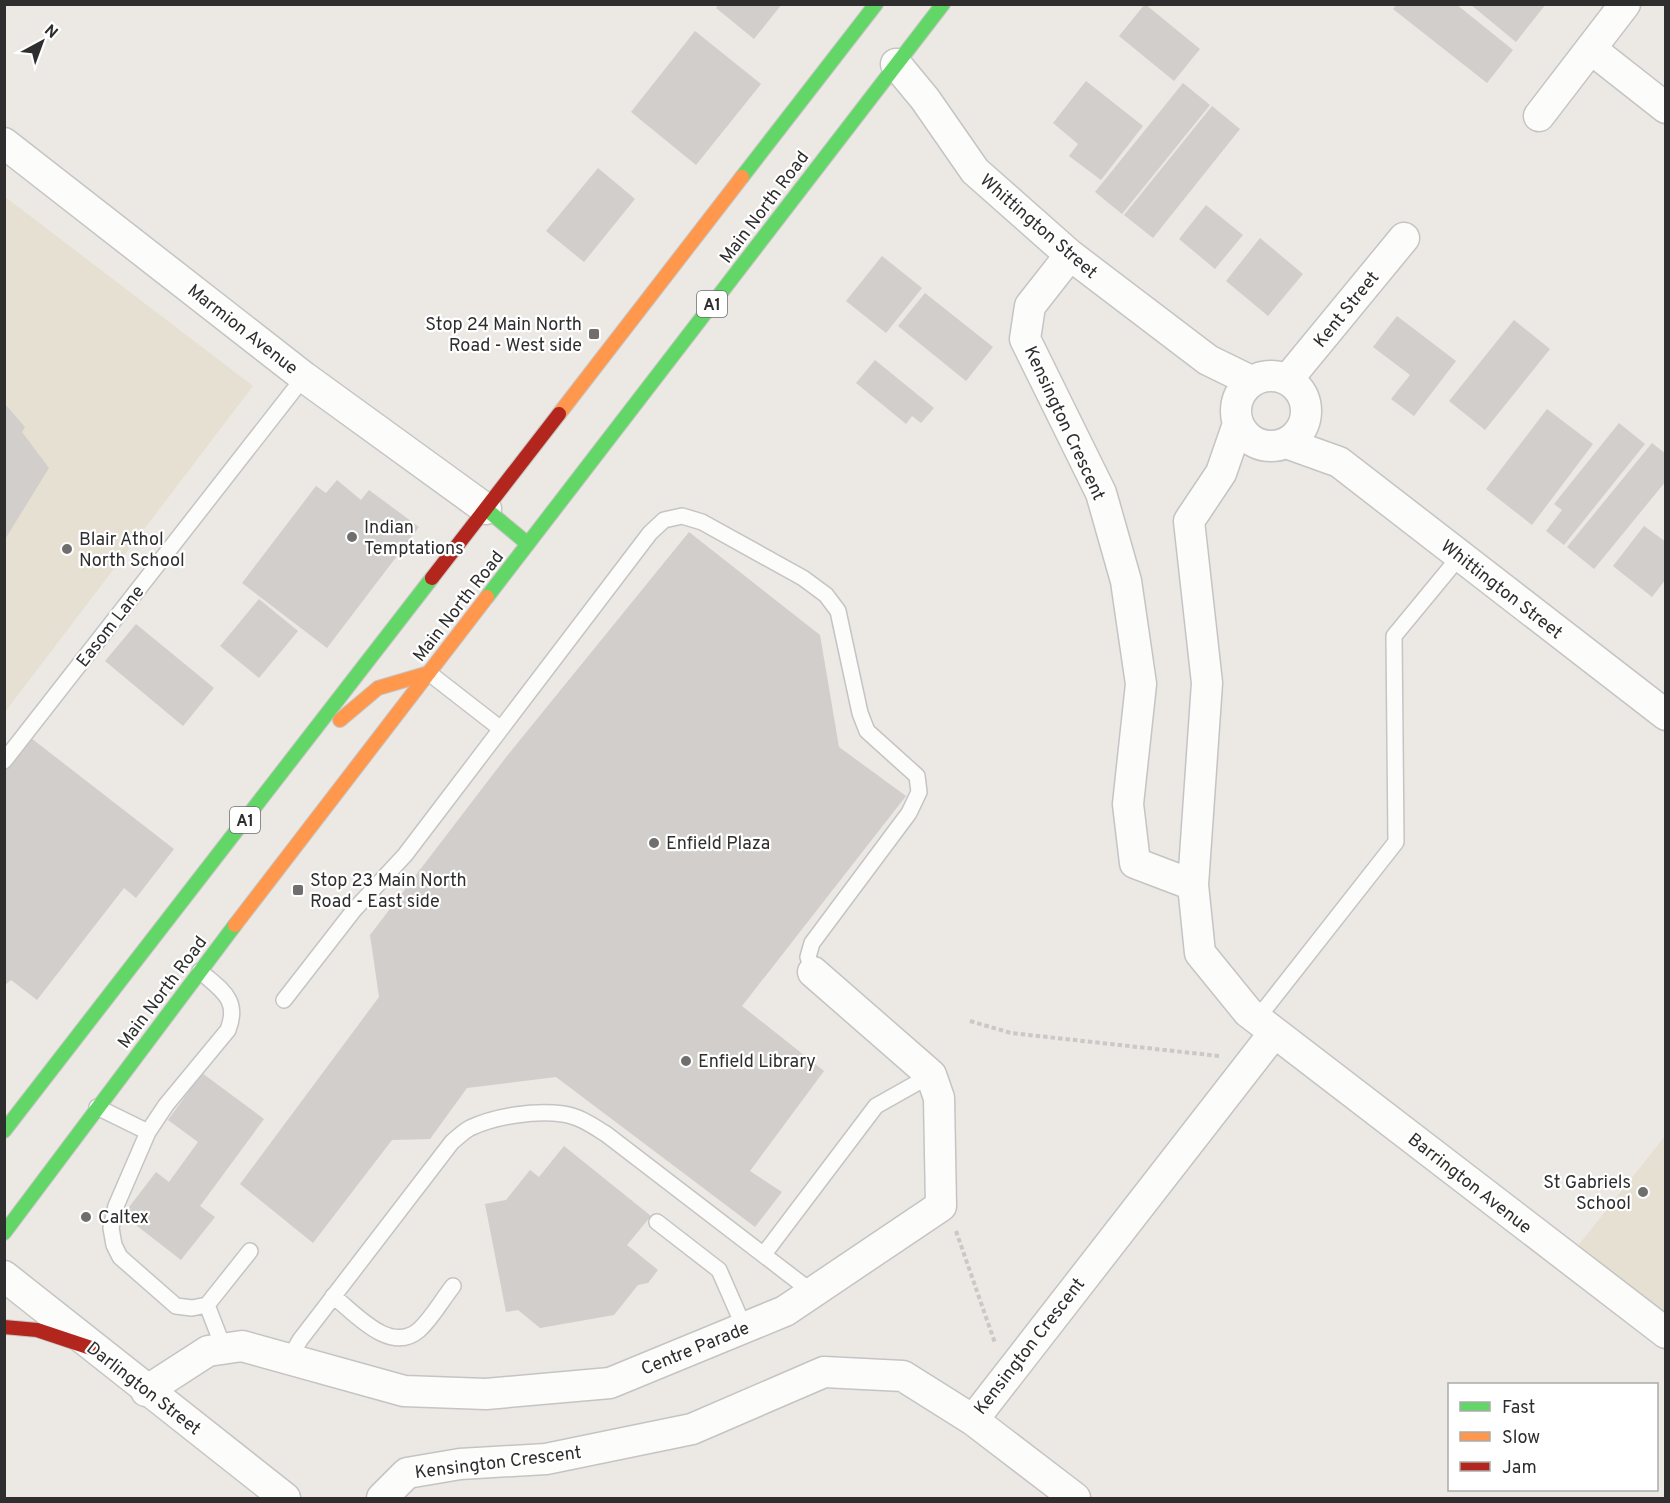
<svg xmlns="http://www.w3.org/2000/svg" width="1670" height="1503" viewBox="0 0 1670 1503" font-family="Overpass,sans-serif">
<rect width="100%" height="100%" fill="#ece8e4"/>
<path fill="#e6e0d3" d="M4,196L253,386L5,712H4Z
M1665,1136V1314L1577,1247Z"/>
<path fill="#d1cecb" d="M719,4H782L754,39L716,8Z
M1145,4L1200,49L1174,81L1119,36Z
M1397,4H1456L1513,50L1487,83L1393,9Z
M1470,4H1546L1516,42Z
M695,31L761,84L696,165L631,112Z
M1086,81L1143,126L1101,180L1069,156L1078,144L1053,123Z
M1183,83L1210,105L1122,214L1095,192Z
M1212,106L1240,129L1153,238L1124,215Z
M598,168L635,199L584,262L546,231Z
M1206,205L1243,235L1215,269L1179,239Z
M1260,238L1303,274L1268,316L1226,281Z
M882,256L922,288L886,333L846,301Z
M925,293L993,347L966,381L898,326Z
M1397,316L1456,361L1414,416L1391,399L1410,375L1373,347Z
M1514,320L1550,349L1485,430L1449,401Z
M875,360L934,408L921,423L912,416L906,424L856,383Z
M4,403L25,427L22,432L49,468L4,541Z
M1547,409L1593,444L1532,525L1486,489Z
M1619,423L1645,444L1564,545L1546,531L1562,510L1554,504Z
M1652,443L1666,454V481L1594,569L1567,547Z
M337,480L361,500L369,490L419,527L327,648L242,583L316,486L326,493Z
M1644,526L1666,542V579L1652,597L1613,566Z
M689,532L820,635L839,747L906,796L742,1006L824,1071L750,1171L782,1192L755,1227L556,1077L467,1088L430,1139L392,1140L313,1243L240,1184L379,997L370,935L507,756Z
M259,599L298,631L259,678L220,646Z
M136,624L214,688L183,726L105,661Z
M31,738L174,849L136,898L124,888L37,1000L11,980L4,986V772Z
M202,1073L264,1119L200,1206L215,1217L181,1260L123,1215L156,1172L169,1182L198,1142L168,1120Z
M564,1146L651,1216L627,1245L658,1270L648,1283L638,1285L614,1315L540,1328L518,1310L506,1312L485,1204L506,1200L530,1170L539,1177Z"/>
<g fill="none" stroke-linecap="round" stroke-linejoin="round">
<defs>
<path id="lane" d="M429,673L501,729
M4,761L304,377
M200,971C221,990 240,999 228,1030L166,1105L148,1132L116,1206L111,1228L114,1245L120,1257L176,1306L192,1308L207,1305
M284,1000L354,910L405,855L650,533L664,520L682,516L702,522L803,578L826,595L838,611L860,713L867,731L917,776L919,792L909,813L812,943L808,957L813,972
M1257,1019L1396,842L1394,636L1460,556
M97,1107L148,1132
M657,1222L719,1270L744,1327
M764,1254L876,1106L931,1075
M333,1296C355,1313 390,1355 419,1330C432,1318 442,1300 453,1286
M224,1349L207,1305L250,1251
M289,1359L300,1340L452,1142C457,1138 464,1131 470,1128C496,1116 535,1110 563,1114C579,1116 593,1126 606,1134L812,1292"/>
<path id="street" d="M1591,49L1666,108
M896,64L925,99L975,171L1070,255L1208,360L1251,381
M1539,116L1625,4
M4,143L304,377L486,509
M1070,255L1030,306L1025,339L1101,493L1126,581L1141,684L1128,804L1135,863L1193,885
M1236 411a35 35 0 1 1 70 0a35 35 0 1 1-70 0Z
M1288,379L1404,238
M1238,424L1221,473L1189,521L1207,683L1193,885L1200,953L1248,1012L1666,1333
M1286,443L1339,462L1666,715
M4,1276L285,1498
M146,1391L208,1351L242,1346L404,1391L486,1394L610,1383L785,1311L941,1206L939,1098L931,1075L813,972
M973,1420L1274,1033
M382,1498L407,1473L460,1464L546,1459L692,1429L824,1372L903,1376L973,1420L1075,1498"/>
<path id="fast" d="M742,177L876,4
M486,509L528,544
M487,597L943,4
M4,1131L432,578
M4,1233L235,925"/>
<path id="slow" d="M559,414L742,177
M340,720L378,688L429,673
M235,925L487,597"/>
<path id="jam" d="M432,578L559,414
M4,1327L37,1330L94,1349"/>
</defs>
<use href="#lane" stroke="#c5c4c5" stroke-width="18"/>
<use href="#street" stroke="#c5c4c5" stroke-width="33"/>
<use href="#fast" stroke="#c6c5c4" stroke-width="16"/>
<use href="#slow" stroke="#c6c5c4" stroke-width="16"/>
<use href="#jam" stroke="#c6c5c4" stroke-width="16"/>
<path stroke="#c9c9c8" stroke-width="4" stroke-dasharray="4.5 3" stroke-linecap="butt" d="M970,1021L1011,1033L1219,1056
M956,1231L995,1343"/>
<use href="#lane" stroke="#fcfcfb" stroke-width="15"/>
<use href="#street" stroke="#fcfcfb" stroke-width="30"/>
<use href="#fast" stroke="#63d668" stroke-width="14"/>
<use href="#slow" stroke="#ff974d" stroke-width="14"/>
<use href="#jam" stroke="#b3261e" stroke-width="14"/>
</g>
<g fill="#706f6e" stroke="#fff" stroke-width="2">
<rect x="588" y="328" width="12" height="12" rx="3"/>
<circle cx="352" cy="537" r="6"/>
<circle cx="67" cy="549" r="6"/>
<circle cx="654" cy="843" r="6"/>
<rect x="292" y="884" width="12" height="12" rx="3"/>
<circle cx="686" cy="1061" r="6"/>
<circle cx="1643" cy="1192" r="6"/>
<circle cx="86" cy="1217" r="6"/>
</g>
<g text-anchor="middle" stroke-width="4.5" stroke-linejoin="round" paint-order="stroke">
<g fill="#fff" stroke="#6d6d6d" stroke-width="1.5">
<rect x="697" y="291" width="30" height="26" rx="4.5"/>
<rect x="230" y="807" width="30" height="26" rx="4.5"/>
</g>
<g font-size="16" font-weight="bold" fill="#2e2e2e">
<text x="712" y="310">A1</text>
<text x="245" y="826">A1</text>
</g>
<g font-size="18" fill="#2e2e2e" stroke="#fff">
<text transform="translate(764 207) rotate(-53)" y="6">Main North Road</text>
<text transform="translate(1039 226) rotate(41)" y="6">Whittington Street</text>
<text transform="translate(1346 309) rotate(-51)" y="6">Kent Street</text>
<text transform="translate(243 329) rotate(38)" y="6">Marmion Avenue</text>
<text transform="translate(1065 423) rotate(65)" y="6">Kensington Crescent</text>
<text transform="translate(1502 589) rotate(38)" y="6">Whittington Street</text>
<text transform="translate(458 606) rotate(-52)" y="6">Main North Road</text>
<text transform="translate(110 626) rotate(-52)" y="6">Easom Lane</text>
<text transform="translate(162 992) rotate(-53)" y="6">Main North Road</text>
<text transform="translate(1470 1183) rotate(38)" y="6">Barrington Avenue</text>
<text transform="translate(1029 1346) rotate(-52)" y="6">Kensington Crescent</text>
<text transform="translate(695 1348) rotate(-22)" y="6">Centre Parade</text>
<text transform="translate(144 1388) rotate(38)" y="6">Darlington Street</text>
<text transform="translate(498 1462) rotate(-7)" y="6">Kensington Crescent</text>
</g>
<g font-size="18" fill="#2e2e2e" stroke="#fff" text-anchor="start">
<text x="582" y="330" text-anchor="end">Stop 24 Main North<tspan x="582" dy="21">Road - West side</tspan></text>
<text x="364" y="533">Indian<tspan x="364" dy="21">Temptations</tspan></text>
<text x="79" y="545">Blair Athol<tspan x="79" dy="21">North School</tspan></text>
<text x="666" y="849">Enfield Plaza</text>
<text x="310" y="886">Stop 23 Main North<tspan x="310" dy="21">Road - East side</tspan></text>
<text x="698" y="1067">Enfield Library</text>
<text x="1631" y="1188" text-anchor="end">St Gabriels<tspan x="1631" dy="21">School</tspan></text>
<text x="98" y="1223">Caltex</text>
</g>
</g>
<rect width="1670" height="1503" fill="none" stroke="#2e2e2e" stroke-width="12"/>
<rect x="1448" y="1383" width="210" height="108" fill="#ffffff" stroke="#ababab" stroke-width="1.5"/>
<rect x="1460" y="1402" width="30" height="9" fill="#63d668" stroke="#ababab" stroke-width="1.5"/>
<text x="1502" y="1413" font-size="18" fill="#2e2e2e">Fast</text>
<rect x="1460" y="1432" width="30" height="9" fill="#ff974d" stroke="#ababab" stroke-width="1.5"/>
<text x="1502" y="1443" font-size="18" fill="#2e2e2e">Slow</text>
<rect x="1460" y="1462" width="30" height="9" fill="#b3261e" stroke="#ababab" stroke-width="1.5"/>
<text x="1502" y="1473" font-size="18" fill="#2e2e2e">Jam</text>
<g transform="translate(42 42) rotate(41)" stroke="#ffffff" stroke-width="4.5" paint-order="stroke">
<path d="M0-4.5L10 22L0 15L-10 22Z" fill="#2e2e2e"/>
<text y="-9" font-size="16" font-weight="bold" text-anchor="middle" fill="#2e2e2e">N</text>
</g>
</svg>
